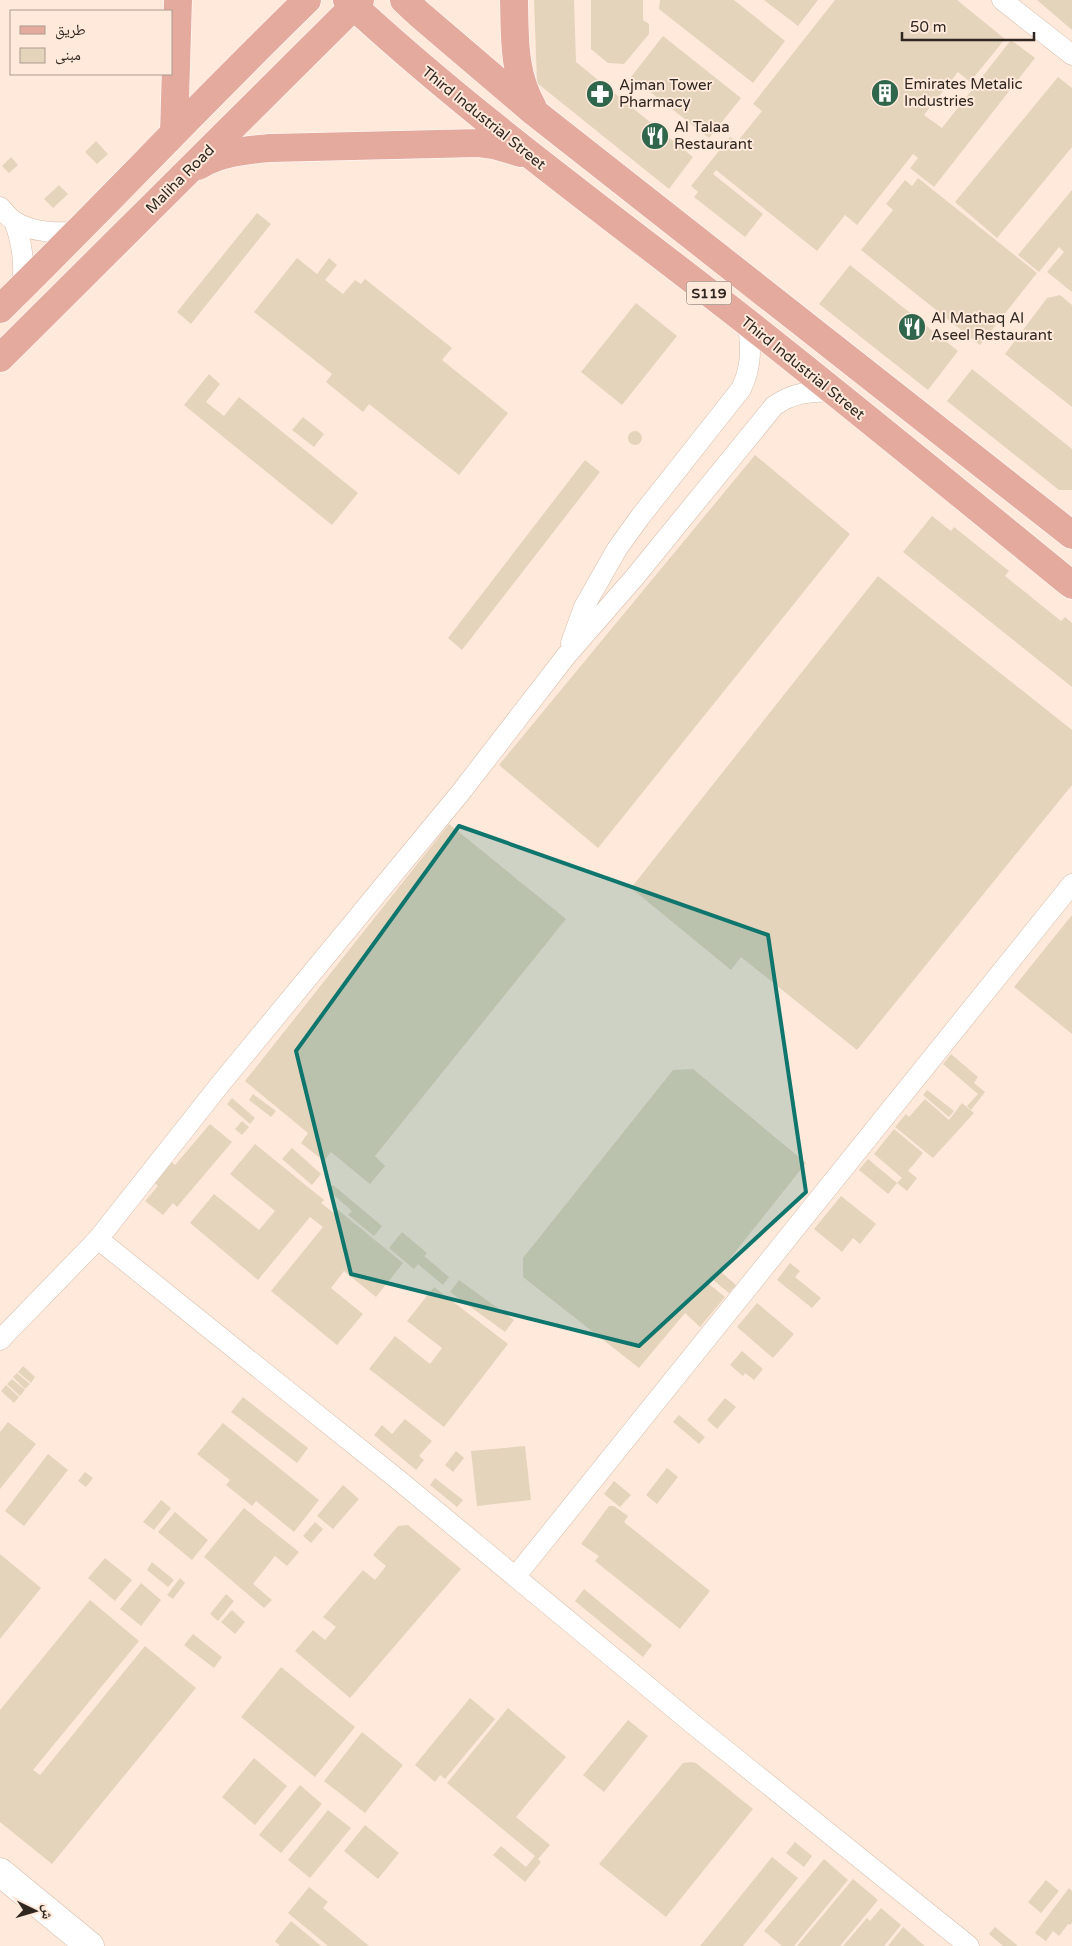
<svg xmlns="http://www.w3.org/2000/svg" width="1072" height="1946" viewBox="0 0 1072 1946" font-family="'Varela Round','Noto Naskh Arabic',sans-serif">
<rect width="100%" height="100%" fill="#fee9db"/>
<path fill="#e5d4bc" d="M534,0H574L576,62L693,157L669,189L537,83Z
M591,0H643V20L649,24V34L624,64L608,63L591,49Z
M660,0H734L785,41L753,83L659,9Z
M764,0H818L798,26Z
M835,0H957L1005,39L970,82L958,72L924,115L942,128L1011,40L1035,58L934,187L910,168L918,158L913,154L857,225L845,215L817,251L716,170L713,174L763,214L745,237L694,197L698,192L691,186L730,137L737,142L762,111L753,104Z
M1037,0H1072V30Z
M663,36L741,98L709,138L631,77Z
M1058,77L1072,88V147L997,238L955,202Z
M96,141L108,154L97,164L85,152Z
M11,157L18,165L9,173L2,166Z
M918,178L1037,273L980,345L861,250L893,210L886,204L905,180L912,186Z
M59,185L68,194L53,208L44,199Z
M1072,190V292L1047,272L1064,252L1059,247L1039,272L1018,255Z
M257,213L271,224L191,324L177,312Z
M297,258L317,274L329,258L337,265L325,280L343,294L355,280L361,284L365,279L452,348L442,360L508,413L459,475L369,404L363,412L326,382L332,374L254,312Z
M850,265L958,351L928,390L819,304Z
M1060,295L1072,305V407L1005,354L1047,298Z
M636,303L677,336L622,405L581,372Z
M972,369L1072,449V490H1059L947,401Z
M209,374L220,384L206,402L224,416L239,397L358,493L332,525L184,405Z
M303,417L324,434L314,447L292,430Z
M628 438a7 7 0 1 1 14 0a7 7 0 1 1-14 0Z
M755,455L850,534L598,848L499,765Z
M585,460L600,472L462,650L448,638Z
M932,516L951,531L954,527L1009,571L1005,576L1061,621L1065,617L1072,623V687L903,552Z
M878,576L1072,730V785L857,1050L741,957L731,970L631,888Z
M449,824L566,919L375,1156L385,1166L370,1184L331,1152L324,1161L301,1143L308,1133L245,1081Z
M1072,915V1034L1014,987Z
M951,1054L978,1077L974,1083L985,1092L971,1110L967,1106L978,1094L943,1064Z
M693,1069L806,1163L720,1271L736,1285L729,1293L712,1279L709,1284L725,1297L700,1327L685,1313L639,1368L523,1277V1258L673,1070Z
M927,1090L954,1111L949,1117L923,1095Z
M253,1094L276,1111L271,1117L249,1100Z
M232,1098L255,1118L250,1124L227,1104Z
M925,1099L949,1120L962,1103L974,1113L933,1158L895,1127L906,1114L909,1117Z
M242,1121L249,1127L242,1135L235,1129Z
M210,1124L232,1142L177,1207L173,1203L163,1215L145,1201L158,1186L151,1180L168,1159L175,1165Z
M894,1129L923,1153L908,1171L917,1178L907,1191L897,1183L902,1178L874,1154Z
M255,1144L324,1200L321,1203L334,1213L337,1209L403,1263L376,1297L344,1271L331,1288L363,1314L337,1345L271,1291L323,1227L310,1217L258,1280L190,1223L214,1194L259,1230L275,1211L230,1174Z
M292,1148L321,1174L312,1185L282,1159Z
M868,1159L897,1183L888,1194L859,1170Z
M333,1185L382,1226L374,1236L348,1215L352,1211L328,1190Z
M841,1196L876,1224L860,1244L853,1238L842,1252L814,1229Z
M402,1232L427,1253L424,1256L449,1277L443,1285L418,1264L414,1269L389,1248Z
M790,1263L800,1271L795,1277L821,1298L812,1308L777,1280Z
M459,1280L514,1320L505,1332L450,1292Z
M434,1287L508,1344L444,1427L369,1369L395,1336L430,1364L442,1348L407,1321Z
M757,1303L794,1334L773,1358L737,1327Z
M742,1351L763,1369L754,1380L745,1373L743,1376L730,1365Z
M23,1366L35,1377L31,1383L18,1372Z
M17,1373L30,1384L25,1389L13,1377Z
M12,1379L25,1390L20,1396L7,1384Z
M6,1385L19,1397L14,1403L1,1391Z
M243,1397L308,1448L297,1463L231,1412Z
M725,1398L736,1407L717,1429L707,1420Z
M679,1415L705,1437L699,1444L673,1422Z
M405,1419L432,1441L419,1456L424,1460L416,1470L374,1435L382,1425L392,1434Z
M8,1422L36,1444L0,1489V1432Z
M223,1423L319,1500L294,1532L256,1501L252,1506L226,1485L230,1480L197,1454Z
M525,1446L531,1500L477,1506L471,1451Z
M456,1451L464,1458L453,1472L445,1465Z
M48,1454L68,1470L24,1526L5,1511Z
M667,1468L678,1477L657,1504L646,1495Z
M85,1472L93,1478L86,1487L78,1481Z
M435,1478L463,1500L457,1507L430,1485Z
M614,1481L631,1495L620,1507L604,1494Z
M343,1485L359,1499L333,1529L317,1516Z
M161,1500L171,1508L154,1530L143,1522Z
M609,1506H614L628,1516L624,1522L710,1591L680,1629L595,1561L599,1556L581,1544Z
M244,1508L299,1552L287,1566L275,1556L253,1584L272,1600L264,1608L204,1557Z
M175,1512L208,1540L192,1560L158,1532Z
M315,1522L323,1529L311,1543L303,1536Z
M408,1525L461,1569L350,1698L295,1651L313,1630L325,1640L336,1627L323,1617L363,1570L375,1580L386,1566L373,1555L398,1526Z
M0,1554L41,1588L0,1639Z
M105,1558L132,1580L115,1601L88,1578Z
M152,1562L174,1580L168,1587L147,1570Z
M180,1578L185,1583L173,1599L167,1595Z
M141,1583L161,1600L141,1626L120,1609Z
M584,1589L652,1645L643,1657L575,1601Z
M226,1594L234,1601L218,1621L210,1614Z
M90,1600L139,1641L33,1770L40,1775L145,1646L196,1688L52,1864L0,1822V1710Z
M232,1610L245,1622L235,1634L221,1622Z
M193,1634L222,1657L214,1668L184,1645Z
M281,1667L355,1727L315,1777L241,1717Z
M470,1698L495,1719L445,1779L440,1775L435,1782L415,1765Z
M508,1708L566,1757L516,1817L550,1845L538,1859L541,1862L525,1882L493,1855L501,1846L526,1867L535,1856L447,1783Z
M628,1720L648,1736L604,1792L583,1775Z
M362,1732L403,1765L365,1813L324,1781Z
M254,1758L287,1786L255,1825L222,1797Z
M690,1762L696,1763L753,1809L666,1917L599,1864L683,1763Z
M300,1785L322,1804L281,1853L259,1835Z
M328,1810L351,1828L310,1878L288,1860Z
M365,1825L399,1853L378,1879L344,1851Z
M795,1842L812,1856L804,1867L786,1853Z
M772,1857L798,1878L743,1946H700Z
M824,1859L848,1880L794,1946H782L764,1931Z
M853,1879L878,1900L840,1946H797Z
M1046,1880L1059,1891L1041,1913L1028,1902Z
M309,1887L328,1902L323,1908L369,1946H328L288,1913Z
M1069,1888L1072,1891V1923L1070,1925L1068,1924L1059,1936L1053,1931L1046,1941L1035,1933Z
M881,1908L901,1925L884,1946H843L867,1918L870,1921Z
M291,1921L321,1946H280L275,1941Z
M903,1927L925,1946H888Z
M995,1927L1018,1946H1003L989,1934Z"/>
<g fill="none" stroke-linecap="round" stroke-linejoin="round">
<defs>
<path id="street" d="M1002,0L1072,55
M0,207C4,211 9,218 14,221C32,233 58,233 79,232
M14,221C23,244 25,264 22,288
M571,643L584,607L617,549L640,517L741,389C752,367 751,348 748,323
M98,1239L401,1482L693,1724L969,1946
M0,1340L98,1239L222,1082L461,792L566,656L634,578L774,406C793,392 809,392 832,391
M515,1577L1072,884"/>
<path id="secondary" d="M0,1872L90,1946"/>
<path id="primary" d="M347,0C473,117 613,217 748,323C857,409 964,497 1072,585
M404,0L419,14L534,112L1072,535
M514,0C515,40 513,72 533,108
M174,133L178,0
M198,166C219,153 246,150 270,148L479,143L494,145L521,153
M0,309C104,207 203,101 307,0
M0,358L360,0"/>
</defs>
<use href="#street" stroke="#d6bdac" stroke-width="21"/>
<use href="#secondary" stroke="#d6bdac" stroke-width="29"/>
<use href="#primary" stroke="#fff" stroke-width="29"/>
<use href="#street" stroke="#fff" stroke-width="20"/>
<use href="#secondary" stroke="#fff" stroke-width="28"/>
<use href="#primary" stroke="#e5aa9e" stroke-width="28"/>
</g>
<path fill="#0f766e" fill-opacity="0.2" stroke="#0f766e" stroke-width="4" stroke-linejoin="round" d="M459,826L768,935L806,1192L639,1346L351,1274L296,1051Z"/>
<defs>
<symbol id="building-disc" viewBox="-11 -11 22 22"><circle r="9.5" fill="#30664c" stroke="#fee9db"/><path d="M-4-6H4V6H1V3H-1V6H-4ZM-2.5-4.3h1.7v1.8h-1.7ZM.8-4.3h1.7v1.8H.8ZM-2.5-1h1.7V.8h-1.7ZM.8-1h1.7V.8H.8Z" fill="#fff"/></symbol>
<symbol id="pharmacy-disc" viewBox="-11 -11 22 22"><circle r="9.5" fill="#30664c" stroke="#fee9db"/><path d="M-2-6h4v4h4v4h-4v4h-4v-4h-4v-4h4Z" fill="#fff"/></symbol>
<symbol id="restaurant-disc" viewBox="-11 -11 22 22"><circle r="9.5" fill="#30664c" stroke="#fee9db"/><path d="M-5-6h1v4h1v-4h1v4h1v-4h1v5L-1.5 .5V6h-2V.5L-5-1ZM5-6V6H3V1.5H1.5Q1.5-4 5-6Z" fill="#fff"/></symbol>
</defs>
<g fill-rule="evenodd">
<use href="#building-disc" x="869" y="77" width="32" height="32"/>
<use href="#pharmacy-disc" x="584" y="78" width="32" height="32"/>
<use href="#restaurant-disc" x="639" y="120" width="32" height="32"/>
<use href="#restaurant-disc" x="896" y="311" width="32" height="32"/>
</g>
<g text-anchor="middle" stroke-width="4" stroke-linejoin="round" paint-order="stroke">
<rect fill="#fee9db" stroke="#6e6158" stroke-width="1" x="686.5" y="281.5" width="45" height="23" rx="4"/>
<g font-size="14" font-weight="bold" fill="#302720">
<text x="709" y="298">S119</text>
</g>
<g font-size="15" fill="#302720" stroke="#fee9db" text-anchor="start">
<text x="904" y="89">Emirates Metalic<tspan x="904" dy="17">Industries</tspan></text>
<text x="619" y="90">Ajman Tower<tspan x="619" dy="17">Pharmacy</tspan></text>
<text x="674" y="132">Al Talaa<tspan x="674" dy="17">Restaurant</tspan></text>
<text x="931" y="323">Al Mathaq Al<tspan x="931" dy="17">Aseel Restaurant</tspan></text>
</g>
<g font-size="15" fill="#302720" stroke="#fee9db">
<text transform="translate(484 118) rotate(39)" y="5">Third Industrial Street</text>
<text transform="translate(180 179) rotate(-45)" y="5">Maliha Road</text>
<text transform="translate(803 368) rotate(39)" y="5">Third Industrial Street</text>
</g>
</g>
<rect x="10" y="10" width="162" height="65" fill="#fee9db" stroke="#ac9b90"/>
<rect x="20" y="26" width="25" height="8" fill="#e5aa9e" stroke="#ac9b90"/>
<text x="55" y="35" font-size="15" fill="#302720">طريق</text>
<rect x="20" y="48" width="25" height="15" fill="#e5d4bc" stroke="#ac9b90"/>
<text x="55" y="60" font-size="15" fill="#302720">مبنى</text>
<g transform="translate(35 1911) rotate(95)" stroke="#fee9db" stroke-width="4" paint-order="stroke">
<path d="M0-4L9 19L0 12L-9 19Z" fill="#302720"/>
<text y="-8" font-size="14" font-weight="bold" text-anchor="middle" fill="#302720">ش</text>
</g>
<path d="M902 32v8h132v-8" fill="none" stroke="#302720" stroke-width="2.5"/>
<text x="910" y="32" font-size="15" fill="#302720" stroke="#fee9db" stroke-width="4" paint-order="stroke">50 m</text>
</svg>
